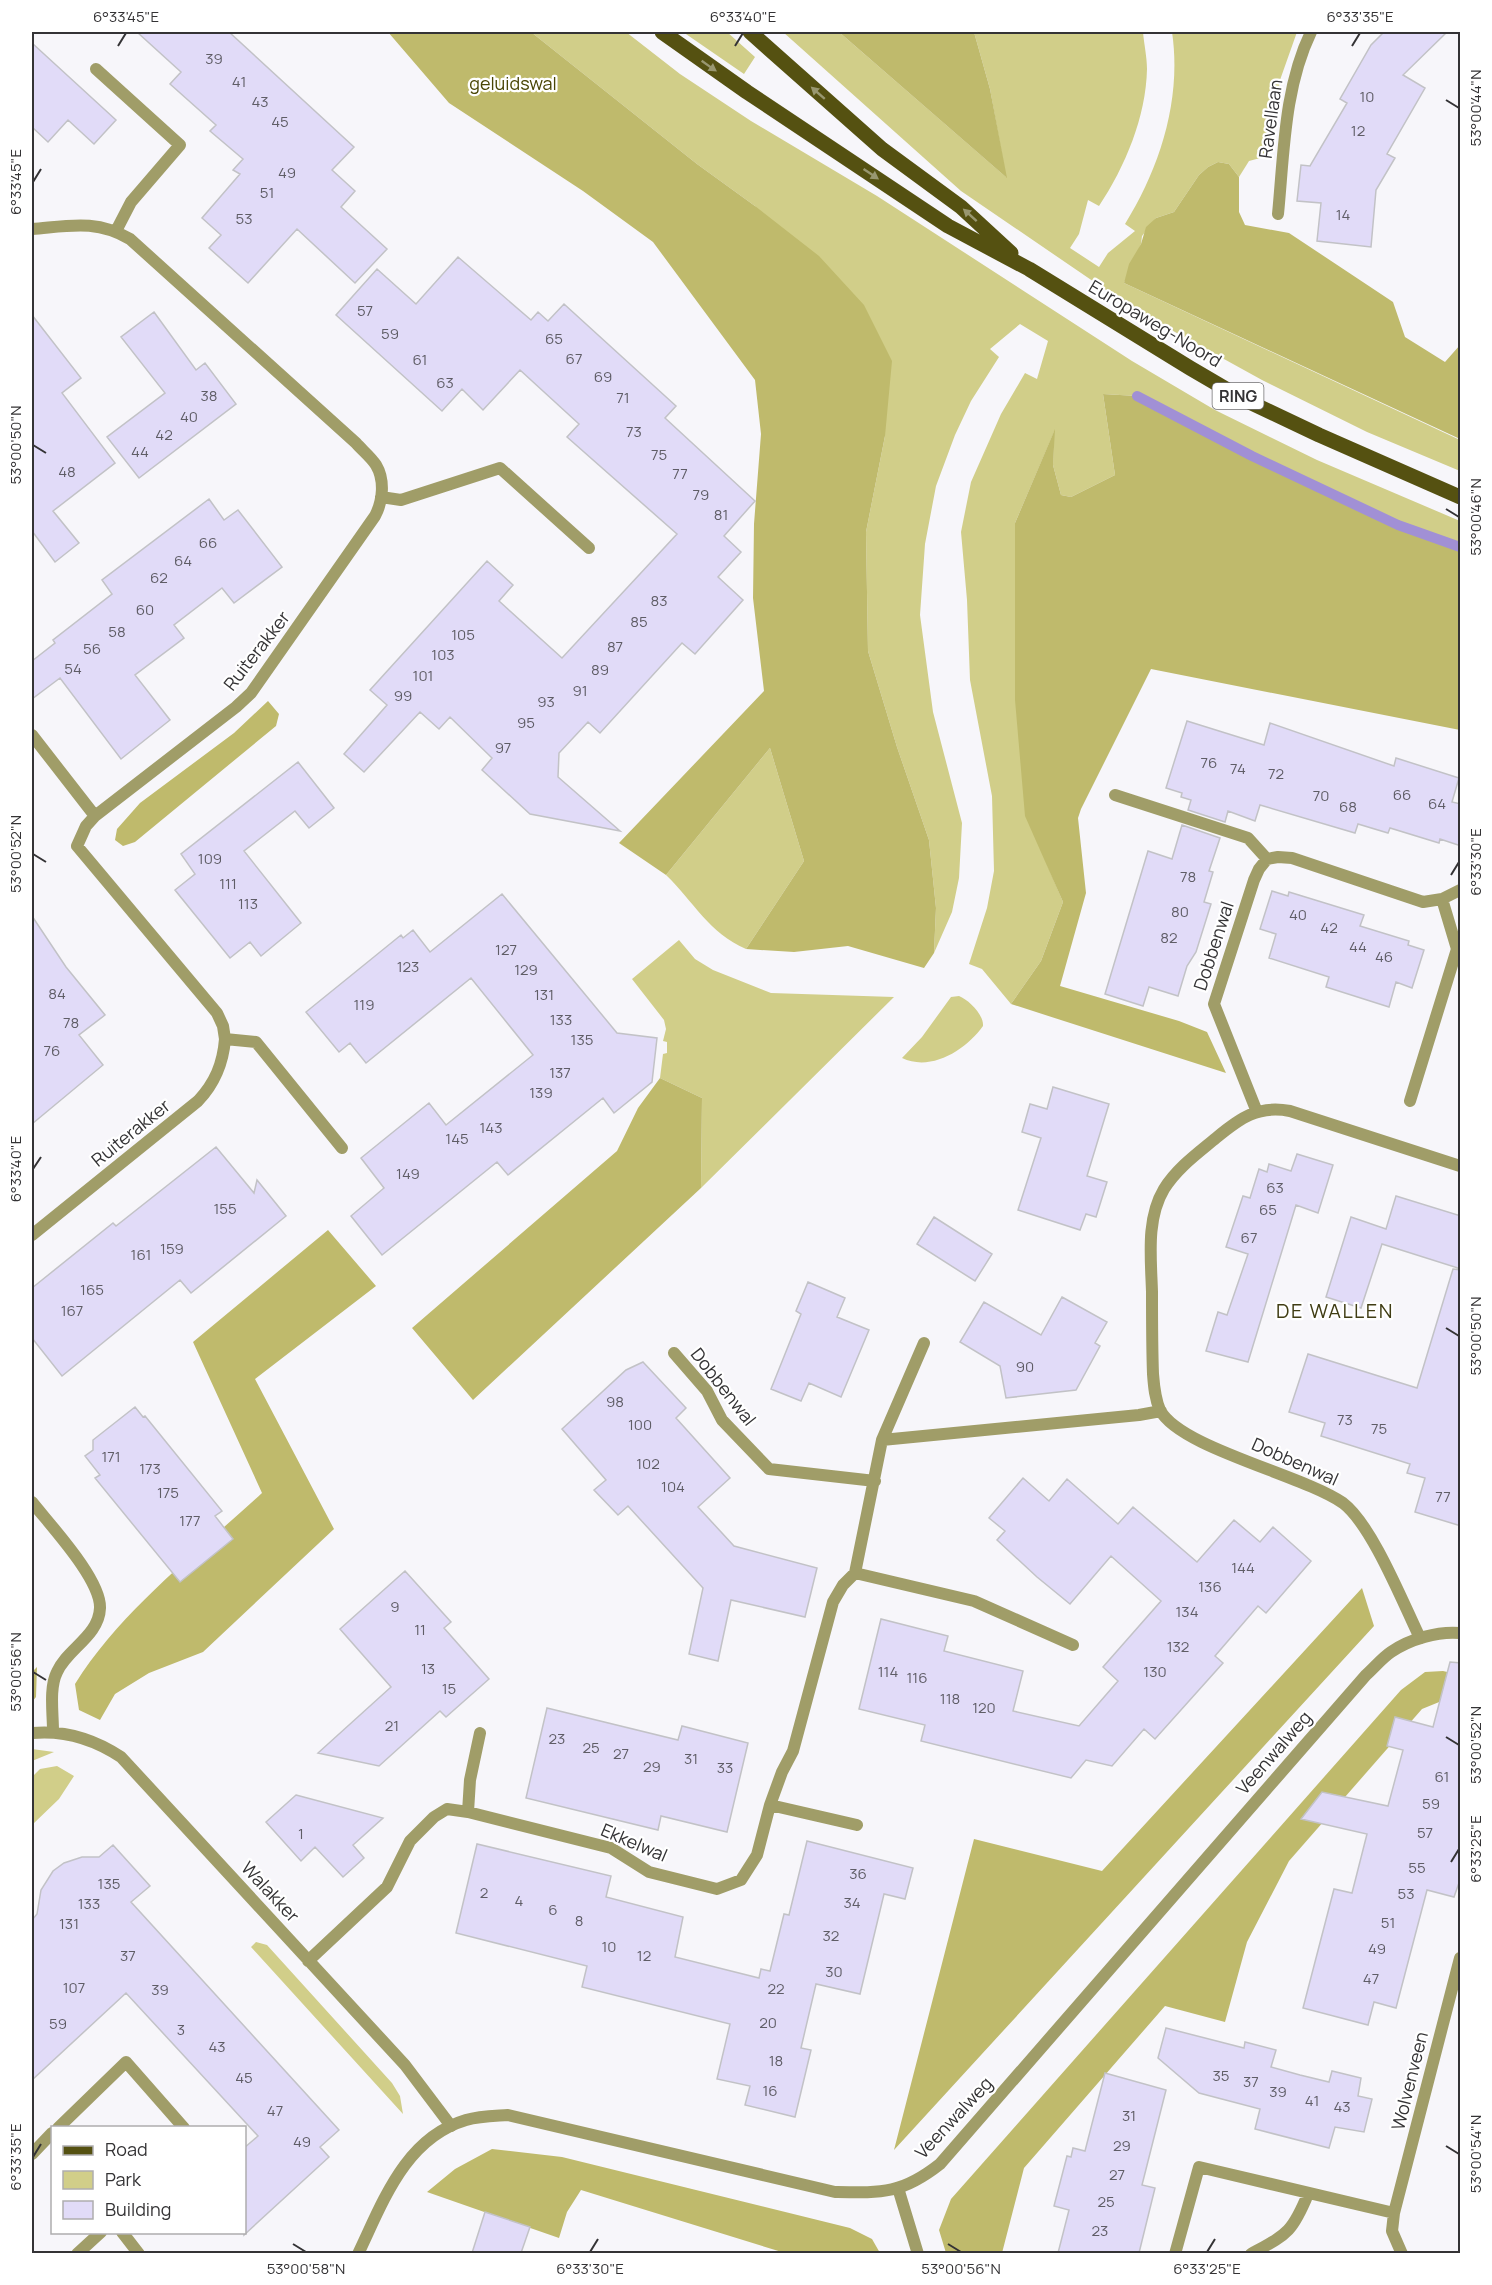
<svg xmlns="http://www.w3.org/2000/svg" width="1492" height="2285" viewBox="0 0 1492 2285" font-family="Manrope,sans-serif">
<rect width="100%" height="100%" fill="#f7f6fa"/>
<path fill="#d1ce89" d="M531,32H626L680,74L751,121L877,196L1132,361L1215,410L1317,460L1460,521V547L1398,525L1252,456L1137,396L1103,394L1115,475L1071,497L1061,495L1053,465L1054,432L1015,523L1046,862L1063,902L1041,961L1011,1004L982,969L969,964L987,908L994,871L992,796L970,680L967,600L961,532L971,482L1001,414L1025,373L1037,379L1048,341L1020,324L990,349L999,357L971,401L955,435L936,486L925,544L920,615L933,712L962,823L959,878L952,912L934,953L936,908L929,840L897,747L868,651L866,532L885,436L755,206L697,164Z
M683,32H727L755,57L744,74Z
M783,32H839L1006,177L990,89L974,32H1143C1144,44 1147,57 1147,69C1146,117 1125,167 1099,206L1088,200L1079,234L1070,248L1099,267L1108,253L1135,231L1125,224C1160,168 1182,99 1172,32H1297L1280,80L1270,148L1264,157L1249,161L1239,177L1229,164L1218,162L1208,167L1199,175L1174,212L1156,218L1142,236L1141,244L1124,283L1460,440V471L1367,432L1262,380L1175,332L1103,288L961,191Z
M770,748L804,861L746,949C709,933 694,902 666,875Z
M679,940L695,959L713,970L771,993L894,997L701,1188L702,1098L660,1078L663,1054L667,1053V1042L663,1041L666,1029L664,1020L632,979Z
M959,996C969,1000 984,1015 983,1026C966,1050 931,1072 902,1058L922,1037L951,997Z
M32,1749L54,1752L32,1761Z
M57,1766L74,1776L59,1799L32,1825V1777L40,1769Z
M256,1942L267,1945L392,2083L400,2096L403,2114L251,1947Z"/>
<path fill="#bfba6c" d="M388,32H531L697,164L755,206L819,256L864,305L892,361L885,436L866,532L868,651L897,747L929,840L936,908L934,953L924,968L848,946L794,952L746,949L804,861L770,748L666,875L619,843L764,691L753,598L754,524L761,434L755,380L653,242L583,191L449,103Z
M839,32H974L990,89L1007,178Z
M1218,162L1229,164L1239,177V212L1245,225L1289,233L1393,302L1405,337L1445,362L1460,345V439L1124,283L1129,264L1141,244L1146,227L1156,218L1174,212L1199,175L1208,167Z
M1103,394L1137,396L1252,456L1398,525L1460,547V730L1151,669L1081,809L1078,818L1086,893L1060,986L1179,1021L1207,1032L1226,1073L1011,1004L1041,961L1063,902L1025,816L1015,700V523L1055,429L1053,465L1061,495L1071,497L1115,475Z
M268,701L279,714L276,726L135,842L123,846L115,840L117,829L140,803L234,733Z
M660,1078L702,1098L701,1188L473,1400L412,1328L617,1151L638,1108Z
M328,1230L376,1286L255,1379L334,1529L203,1652L149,1673L115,1694L100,1720L79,1710L75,1684C122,1609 197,1553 262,1493L193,1342Z
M1362,1588L1374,1626L894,2150L974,1839L1102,1871Z
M37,1667L36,1697L32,1702V1672Z
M1443,1671L1460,1675L1449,1698L1422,1709L1289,1861L1247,1942L1225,2022L1165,2006L1024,2168L1002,2253H946L939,2230L951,2199L1401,1690L1425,1672Z
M492,2149L562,2157L850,2228L872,2239L880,2253H785L581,2190L567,2212L559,2238L427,2192L455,2169Z"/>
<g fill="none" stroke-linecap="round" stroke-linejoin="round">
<path stroke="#a190d5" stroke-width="10" d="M1137,396L1252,456L1398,525L1460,547"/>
</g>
<path fill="#e1dbf8" stroke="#c2c2c6" stroke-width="1.5" d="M137,32H229L354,147L332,170L355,191L341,207L387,249L355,283L297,229L248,283L209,248L221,235L202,218L240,174L233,170L243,159L210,131L216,125L170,84L181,72Z
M1384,32H1447L1403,75L1425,88L1387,154L1395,158L1376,190L1371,247L1317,241L1321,203L1297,201L1301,165L1310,166L1347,103L1340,99L1371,45Z
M32,43L116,120L94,144L68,120L48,142L32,127Z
M458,257L531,320L538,312L548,321L564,304L676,406L665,418L755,501L724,536L741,552L718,577L743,600L695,654L682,643L600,733L588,722L559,753L558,777L620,831L530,814L482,770L492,758L450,717L439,729L420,712L364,772L344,754L387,705L370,690L487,561L513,585L499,601L562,658L677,534L567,437L579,424L520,370L483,410L462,389L442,411L336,315L377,269L416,304Z
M154,312L196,370L205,363L236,404L139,478L107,437L165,393L121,337Z
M32,315L81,378L62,393L115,463L53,511L79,543L55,562L32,531Z
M209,499L224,520L238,510L282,567L234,603L222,588L174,625L184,638L135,675L170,720L121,759L60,678L32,699V661L55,643L53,640L112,594L102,580Z
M1187,721L1264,745L1270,723L1394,766L1396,758L1459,778L1452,802L1461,804V846L1440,839L1439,843L1390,828L1388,833L1358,824L1355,833L1260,805L1255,821L1228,811L1225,822L1188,810L1191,800L1181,797L1182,793L1166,788Z
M298,762L334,808L309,828L295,811L244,851L301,923L261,956L250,942L230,958L175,890L195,874L181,854Z
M1182,825L1220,838L1209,871L1213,872L1204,902L1211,904L1196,952L1187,966L1178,996L1149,987L1143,1006L1105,994L1148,851L1172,859Z
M1272,891L1288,896L1289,892L1364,915L1360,926L1409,941L1408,945L1424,950L1412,988L1396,982L1389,1007L1326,987L1329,977L1269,958L1276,934L1260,929Z
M502,894L617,1033L657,1038L652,1082L614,1113L603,1098L508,1175L497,1162L382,1255L351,1216L384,1188L361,1158L429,1103L446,1125L533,1055L471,978L366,1063L350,1043L339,1052L306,1012L401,935L403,938L413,930L430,952Z
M32,916L66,967L105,1015L79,1035L103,1065L32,1124Z
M1053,1087L1109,1104L1087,1176L1107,1182L1096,1217L1086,1214L1080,1230L1018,1210L1041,1138L1022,1132L1030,1104L1047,1109Z
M216,1147L254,1193L257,1180L286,1216L191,1293L180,1280L62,1376L32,1338V1288L113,1223L116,1226Z
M1297,1154L1333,1165L1318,1213L1296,1205L1248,1362L1206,1351L1218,1312L1227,1315L1248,1254L1226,1247L1243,1196L1250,1198L1259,1169L1267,1172L1269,1164L1291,1171Z
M1396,1196L1461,1216V1269L1382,1244L1361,1308L1326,1297L1351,1217L1386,1229Z
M934,1217L992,1254L975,1281L917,1244Z
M1453,1269L1461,1270V1526L1415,1512L1425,1478L1407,1473L1410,1464L1321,1436L1325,1423L1289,1412L1308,1354L1417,1388Z
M808,1282L845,1298L837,1317L869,1330L841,1397L809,1383L801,1401L771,1389L801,1314L796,1311Z
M1062,1297L1107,1322L1095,1343L1100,1346L1076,1390L1006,1398L1000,1366L960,1342L984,1302L1041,1335Z
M643,1362L686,1408L676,1418L730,1478L698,1507L734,1546L817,1568L805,1617L731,1600L718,1661L689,1654L703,1588L628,1506L618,1515L594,1490L606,1480L562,1429L626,1370Z
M135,1407L143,1417L145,1416L222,1511L215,1516L233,1539L180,1582L95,1478L100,1475L85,1456L93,1450V1440Z
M1023,1478L1049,1501L1067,1479L1118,1524L1133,1507L1197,1562L1234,1520L1260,1542L1273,1527L1311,1561L1266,1613L1258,1606L1215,1656L1223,1663L1155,1739L1144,1729L1112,1766L1086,1760L1071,1778L921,1741L925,1725L859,1709L881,1619L948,1636L944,1651L1023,1671L1013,1711L1079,1726L1118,1681L1103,1667L1161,1601L1111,1556L1070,1604L1037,1577L997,1540L1005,1531L989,1518Z
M405,1571L451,1622L444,1628L489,1679L446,1717L440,1711L379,1766L318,1753L391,1687L340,1629Z
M1450,1662L1461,1663V1877L1454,1897L1427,1890L1396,2008L1374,2002L1368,2025L1303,2008L1334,1889L1352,1893L1367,1834L1301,1819L1322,1792L1388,1806L1403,1750L1387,1746L1395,1717L1433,1727Z
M547,1708L678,1740L682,1726L748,1743L727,1832L661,1816L658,1830L526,1798Z
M296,1795L383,1818L353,1845L364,1858L343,1877L315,1847L301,1861L266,1822Z
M807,1841L913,1868L905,1899L884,1894L860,1994L816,1984L801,2048L811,2050L795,2117L745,2105L750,2086L717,2079L730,2024L582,1987L587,1966L456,1933L477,1844L611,1876L606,1897L683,1917L675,1957L759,1978L761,1969L770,1971L784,1914L789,1915Z
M113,1845L150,1886L131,1902L339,2130L320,2147L329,2157L244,2235V2148L258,2136L126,1993L32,2080V1920L37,1914L41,1890L53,1871L64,1863L82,1857H99Z
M1166,2028L1244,2048L1245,2042L1276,2050L1271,2067L1300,2075L1329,2082L1332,2071L1361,2078L1358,2096L1372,2099L1364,2132L1335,2127L1329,2148L1255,2129L1260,2109L1199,2093L1158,2058Z
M1105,2073L1166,2090L1142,2185L1155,2188L1139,2253H1058L1069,2210L1054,2206L1067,2156L1071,2157L1073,2148L1085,2151Z
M485,2212L530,2227L521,2253H472Z"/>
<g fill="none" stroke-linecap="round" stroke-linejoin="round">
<path stroke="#a09d68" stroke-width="12" d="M96,69L180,145L131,202L116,231
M1278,214C1284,153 1284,88 1311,32
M32,229C69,226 96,219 130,239L356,443C362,450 371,457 376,465C385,480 383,501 375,516L251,693L236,707L95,816L86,826L77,846L217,1013L223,1026L225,1039L256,1042L342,1148
M381,497L401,500L500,468L589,548
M32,735L95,816
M1115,795L1248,838L1267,859L1278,857L1292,858L1423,902L1442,899
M1410,1101L1457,949L1442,899L1460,890
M1257,1112L1214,1004L1254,880L1259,869L1267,859
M32,1235L198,1101C215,1083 223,1064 225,1039
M674,1353L707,1391L722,1420L769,1469L875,1481
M882,1440L1139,1415L1161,1411
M32,1502C50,1525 101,1579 100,1608C99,1636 67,1649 57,1672C49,1688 53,1713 53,1731
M855,1573L974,1601L1073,1645
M1420,1638C1403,1603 1372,1525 1343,1503C1303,1475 1180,1448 1160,1410C1155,1399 1154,1387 1153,1374C1152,1347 1152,1319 1152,1292C1151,1258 1146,1219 1164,1189C1177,1168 1198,1153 1216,1138C1240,1118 1258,1105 1290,1111L1460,1166
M32,1733C64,1730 94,1739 121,1757L405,2065L451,2126
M770,1805L857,1825
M468,1812L470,1780L480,1733
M308,1961L387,1887L410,1841L434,1817L447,1809L468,1812L611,1848L649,1872L717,1889L741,1880L757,1855L770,1805L782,1772L793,1751L833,1602L843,1585L855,1573L882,1440L924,1343
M58,2128L126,2062L184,2128
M32,2154L52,2133
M898,2188L918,2254
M1394,2213L1392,2231L1402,2254
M122,2232L139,2254
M77,2254L101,2232
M1175,2254L1199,2167L1394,2213L1460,1958
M1251,2254C1287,2234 1292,2233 1308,2194"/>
<path stroke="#a09d68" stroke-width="12" d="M358,2254C383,2202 405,2138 466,2120C480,2116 494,2116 508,2115L835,2192C882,2193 902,2194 940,2164L1366,1675C1374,1668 1382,1658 1391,1652C1410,1639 1438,1631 1460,1633"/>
<path stroke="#555111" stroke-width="15" d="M662,32L747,92L948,226L1029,269L1190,368L1243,399L1319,435L1460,497
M750,32L882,149L961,207L1011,253"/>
</g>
<defs><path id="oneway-solid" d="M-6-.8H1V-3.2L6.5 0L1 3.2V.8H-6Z" transform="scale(1.5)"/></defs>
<g fill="#999770">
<use href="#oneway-solid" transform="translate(709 66) rotate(35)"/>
<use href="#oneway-solid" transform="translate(818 93) rotate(-139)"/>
<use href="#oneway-solid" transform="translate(871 174) rotate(34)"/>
<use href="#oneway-solid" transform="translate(970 215) rotate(-138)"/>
</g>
<path fill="none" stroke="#343335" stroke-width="2" d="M118,46L126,33M735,46L743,33M1352,46L1360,33M1446,100L1459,108M33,182L41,169M33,445L46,453M1446,509L1459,517M33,854L46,862M1451,875L1459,862M33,1169L41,1157M1446,1328L1459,1336M33,1672L46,1680M1446,1737L1459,1745M1451,1862L1459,1849M1446,2146L1459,2154M33,2157L41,2144M293,2244L306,2252M948,2244L961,2252M590,2252L598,2239M1207,2252L1215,2239"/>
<g text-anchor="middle" stroke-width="4.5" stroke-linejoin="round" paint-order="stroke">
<g font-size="15" fill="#5f5d66">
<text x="214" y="64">39</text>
<text x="239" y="87">41</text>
<text x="1367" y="102">10</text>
<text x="260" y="107">43</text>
<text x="280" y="127">45</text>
<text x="1358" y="136">12</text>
<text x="287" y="178">49</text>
<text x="267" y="198">51</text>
<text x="1343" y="220">14</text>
<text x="244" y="224">53</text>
<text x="365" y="316">57</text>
<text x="390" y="339">59</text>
<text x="554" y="344">65</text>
<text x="574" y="364">67</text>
<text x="420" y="365">61</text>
<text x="603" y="382">69</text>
<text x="445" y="388">63</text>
<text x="209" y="401">38</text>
<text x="623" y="403">71</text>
<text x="189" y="422">40</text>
<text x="634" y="437">73</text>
<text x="164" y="440">42</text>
<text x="140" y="457">44</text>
<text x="659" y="460">75</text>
<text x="67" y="477">48</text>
<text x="680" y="479">77</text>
<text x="701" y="500">79</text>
<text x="721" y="520">81</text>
<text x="208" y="548">66</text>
<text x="183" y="566">64</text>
<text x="159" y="583">62</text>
<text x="659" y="606">83</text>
<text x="145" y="615">60</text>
<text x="639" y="627">85</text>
<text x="117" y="637">58</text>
<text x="463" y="640">105</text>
<text x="615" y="652">87</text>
<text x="92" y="654">56</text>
<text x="443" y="660">103</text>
<text x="73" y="674">54</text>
<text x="600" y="675">89</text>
<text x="423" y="681">101</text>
<text x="580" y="696">91</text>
<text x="403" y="701">99</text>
<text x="546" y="707">93</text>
<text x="526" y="728">95</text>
<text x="503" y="753">97</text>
<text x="1209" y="768">76</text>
<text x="1238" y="774">74</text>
<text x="1276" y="779">72</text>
<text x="1402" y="800">66</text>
<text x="1321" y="801">70</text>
<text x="1437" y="809">64</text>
<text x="1348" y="812">68</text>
<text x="210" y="864">109</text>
<text x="1188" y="882">78</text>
<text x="228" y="889">111</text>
<text x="248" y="909">113</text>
<text x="1180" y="917">80</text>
<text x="1298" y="920">40</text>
<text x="1329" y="933">42</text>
<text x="1169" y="943">82</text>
<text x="1358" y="952">44</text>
<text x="506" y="955">127</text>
<text x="1384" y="962">46</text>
<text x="408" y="972">123</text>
<text x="526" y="975">129</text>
<text x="57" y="999">84</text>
<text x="544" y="1000">131</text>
<text x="364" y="1010">119</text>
<text x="561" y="1025">133</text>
<text x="71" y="1028">78</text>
<text x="582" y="1045">135</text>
<text x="52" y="1056">76</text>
<text x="560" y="1078">137</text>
<text x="541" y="1098">139</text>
<text x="491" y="1133">143</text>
<text x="457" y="1144">145</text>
<text x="408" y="1179">149</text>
<text x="1275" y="1193">63</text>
<text x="225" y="1214">155</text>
<text x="1268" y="1215">65</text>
<text x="1249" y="1243">67</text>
<text x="172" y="1254">159</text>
<text x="141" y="1260">161</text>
<text x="92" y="1295">165</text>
<text x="72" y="1316">167</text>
<text x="1025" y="1372">90</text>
<text x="615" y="1407">98</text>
<text x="1345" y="1425">73</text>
<text x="640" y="1430">100</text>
<text x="1379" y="1434">75</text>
<text x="111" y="1462">171</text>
<text x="648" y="1469">102</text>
<text x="150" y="1474">173</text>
<text x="673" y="1492">104</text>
<text x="168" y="1498">175</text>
<text x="1443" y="1502">77</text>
<text x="190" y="1526">177</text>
<text x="1243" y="1573">144</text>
<text x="1210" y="1592">136</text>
<text x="395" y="1612">9</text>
<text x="1187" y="1617">134</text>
<text x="420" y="1635">11</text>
<text x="1178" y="1652">132</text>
<text x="428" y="1674">13</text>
<text x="888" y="1677">114</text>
<text x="1155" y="1677">130</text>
<text x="917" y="1683">116</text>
<text x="449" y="1694">15</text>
<text x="950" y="1704">118</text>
<text x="984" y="1713">120</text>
<text x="392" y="1731">21</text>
<text x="557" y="1744">23</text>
<text x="591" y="1753">25</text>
<text x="621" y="1759">27</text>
<text x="691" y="1764">31</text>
<text x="652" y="1772">29</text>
<text x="725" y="1773">33</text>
<text x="1442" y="1782">61</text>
<text x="1431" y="1809">59</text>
<text x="1425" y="1838">57</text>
<text x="301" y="1839">1</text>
<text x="1417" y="1873">55</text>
<text x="858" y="1879">36</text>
<text x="109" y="1889">135</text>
<text x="484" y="1898">2</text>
<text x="1406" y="1899">53</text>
<text x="519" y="1906">4</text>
<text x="852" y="1908">34</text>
<text x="89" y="1909">133</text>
<text x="553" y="1915">6</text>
<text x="579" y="1926">8</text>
<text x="1388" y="1928">51</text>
<text x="69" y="1929">131</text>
<text x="831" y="1941">32</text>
<text x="609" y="1952">10</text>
<text x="1377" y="1954">49</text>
<text x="128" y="1961">37</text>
<text x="644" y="1961">12</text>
<text x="834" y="1977">30</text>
<text x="1371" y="1984">47</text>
<text x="74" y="1993">107</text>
<text x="776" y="1994">22</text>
<text x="160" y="1995">39</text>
<text x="768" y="2028">20</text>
<text x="58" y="2029">59</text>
<text x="181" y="2035">3</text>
<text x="217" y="2052">43</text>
<text x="776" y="2066">18</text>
<text x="1221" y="2081">35</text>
<text x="244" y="2083">45</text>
<text x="1251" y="2087">37</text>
<text x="770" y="2096">16</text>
<text x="1278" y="2097">39</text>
<text x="1312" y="2106">41</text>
<text x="1342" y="2112">43</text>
<text x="275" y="2116">47</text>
<text x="1129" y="2121">31</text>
<text x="302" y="2147">49</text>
<text x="1122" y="2151">29</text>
<text x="1117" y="2180">27</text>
<text x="1106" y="2207">25</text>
<text x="1100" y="2236">23</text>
</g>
<rect fill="#fff" stroke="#717072" stroke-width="1.5" x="1212.5" y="383" width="51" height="26" rx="4.5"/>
<g font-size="16" font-weight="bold" fill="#343335">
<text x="1238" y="402">RING</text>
</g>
<g font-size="18" fill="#494505" stroke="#fff">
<text x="513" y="90">geluidswal</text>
</g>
<g font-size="18" fill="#343335" stroke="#fff">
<text transform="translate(1271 119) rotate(-82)" y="6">Ravellaan</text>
<text transform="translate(1155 324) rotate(31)" y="6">Europaweg-Noord</text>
<text transform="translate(257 651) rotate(-52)" y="6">Ruiterakker</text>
<text transform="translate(1214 946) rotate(-72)" y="6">Dobbenwal</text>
<text transform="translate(131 1133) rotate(-39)" y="6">Ruiterakker</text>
<text transform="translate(723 1387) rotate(52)" y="6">Dobbenwal</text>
<text transform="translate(1295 1462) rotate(24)" y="6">Dobbenwal</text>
<text transform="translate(1274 1753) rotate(-49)" y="6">Veenwalweg</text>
<text transform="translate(634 1843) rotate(23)" y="6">Ekkelwal</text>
<text transform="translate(270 1892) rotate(47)" y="6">Walakker</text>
<text transform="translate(1410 2081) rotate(-76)" y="6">Wolvenveen</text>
<text transform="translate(954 2118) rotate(-47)" y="6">Veenwalweg</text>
</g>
<g font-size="20" letter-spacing="1.5" fill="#403d14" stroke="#fff">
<text x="1335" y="1318">DE WALLEN</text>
</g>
</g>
<rect width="1492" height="2285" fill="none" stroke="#ffffff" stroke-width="66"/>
<rect x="51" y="2126" width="195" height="108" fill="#ffffff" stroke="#aeadae" stroke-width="1.5"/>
<rect x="63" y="2146" width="30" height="9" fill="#555111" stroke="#aeadae" stroke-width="1.5"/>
<text x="105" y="2156" font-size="18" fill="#343335">Road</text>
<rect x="63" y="2171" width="30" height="18" fill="#d1ce89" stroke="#aeadae" stroke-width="1.5"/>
<text x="105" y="2186" font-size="18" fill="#343335">Park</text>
<rect x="63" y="2201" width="30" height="18" fill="#e1dbf8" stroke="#aeadae" stroke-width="1.5"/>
<text x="105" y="2216" font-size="18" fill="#343335">Building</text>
<rect x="33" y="33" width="1426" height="2219" fill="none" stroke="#343335" stroke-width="2"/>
<g font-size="15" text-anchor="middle" fill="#343335">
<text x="126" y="22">6°33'45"E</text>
<text x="743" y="22">6°33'40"E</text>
<text x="1360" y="22">6°33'35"E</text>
<text transform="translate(1476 108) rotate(-90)" y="5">53°00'44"N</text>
<text transform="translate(16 182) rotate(-90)" y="5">6°33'45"E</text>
<text transform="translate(16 445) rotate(-90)" y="5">53°00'50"N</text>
<text transform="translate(1476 517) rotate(-90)" y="5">53°00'46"N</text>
<text transform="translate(16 854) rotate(-90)" y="5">53°00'52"N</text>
<text transform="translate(1476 862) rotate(-90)" y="5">6°33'30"E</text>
<text transform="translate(16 1169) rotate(-90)" y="5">6°33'40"E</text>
<text transform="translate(1476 1336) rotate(-90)" y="5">53°00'50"N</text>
<text transform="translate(16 1672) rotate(-90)" y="5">53°00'56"N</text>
<text transform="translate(1476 1745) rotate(-90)" y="5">53°00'52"N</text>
<text transform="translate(1476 1849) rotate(-90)" y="5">6°33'25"E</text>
<text transform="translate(1476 2154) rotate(-90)" y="5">53°00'54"N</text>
<text transform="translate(16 2157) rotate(-90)" y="5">6°33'35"E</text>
<text x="306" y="2274">53°00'58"N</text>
<text x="590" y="2274">6°33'30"E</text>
<text x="961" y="2274">53°00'56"N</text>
<text x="1207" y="2274">6°33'25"E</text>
</g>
</svg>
